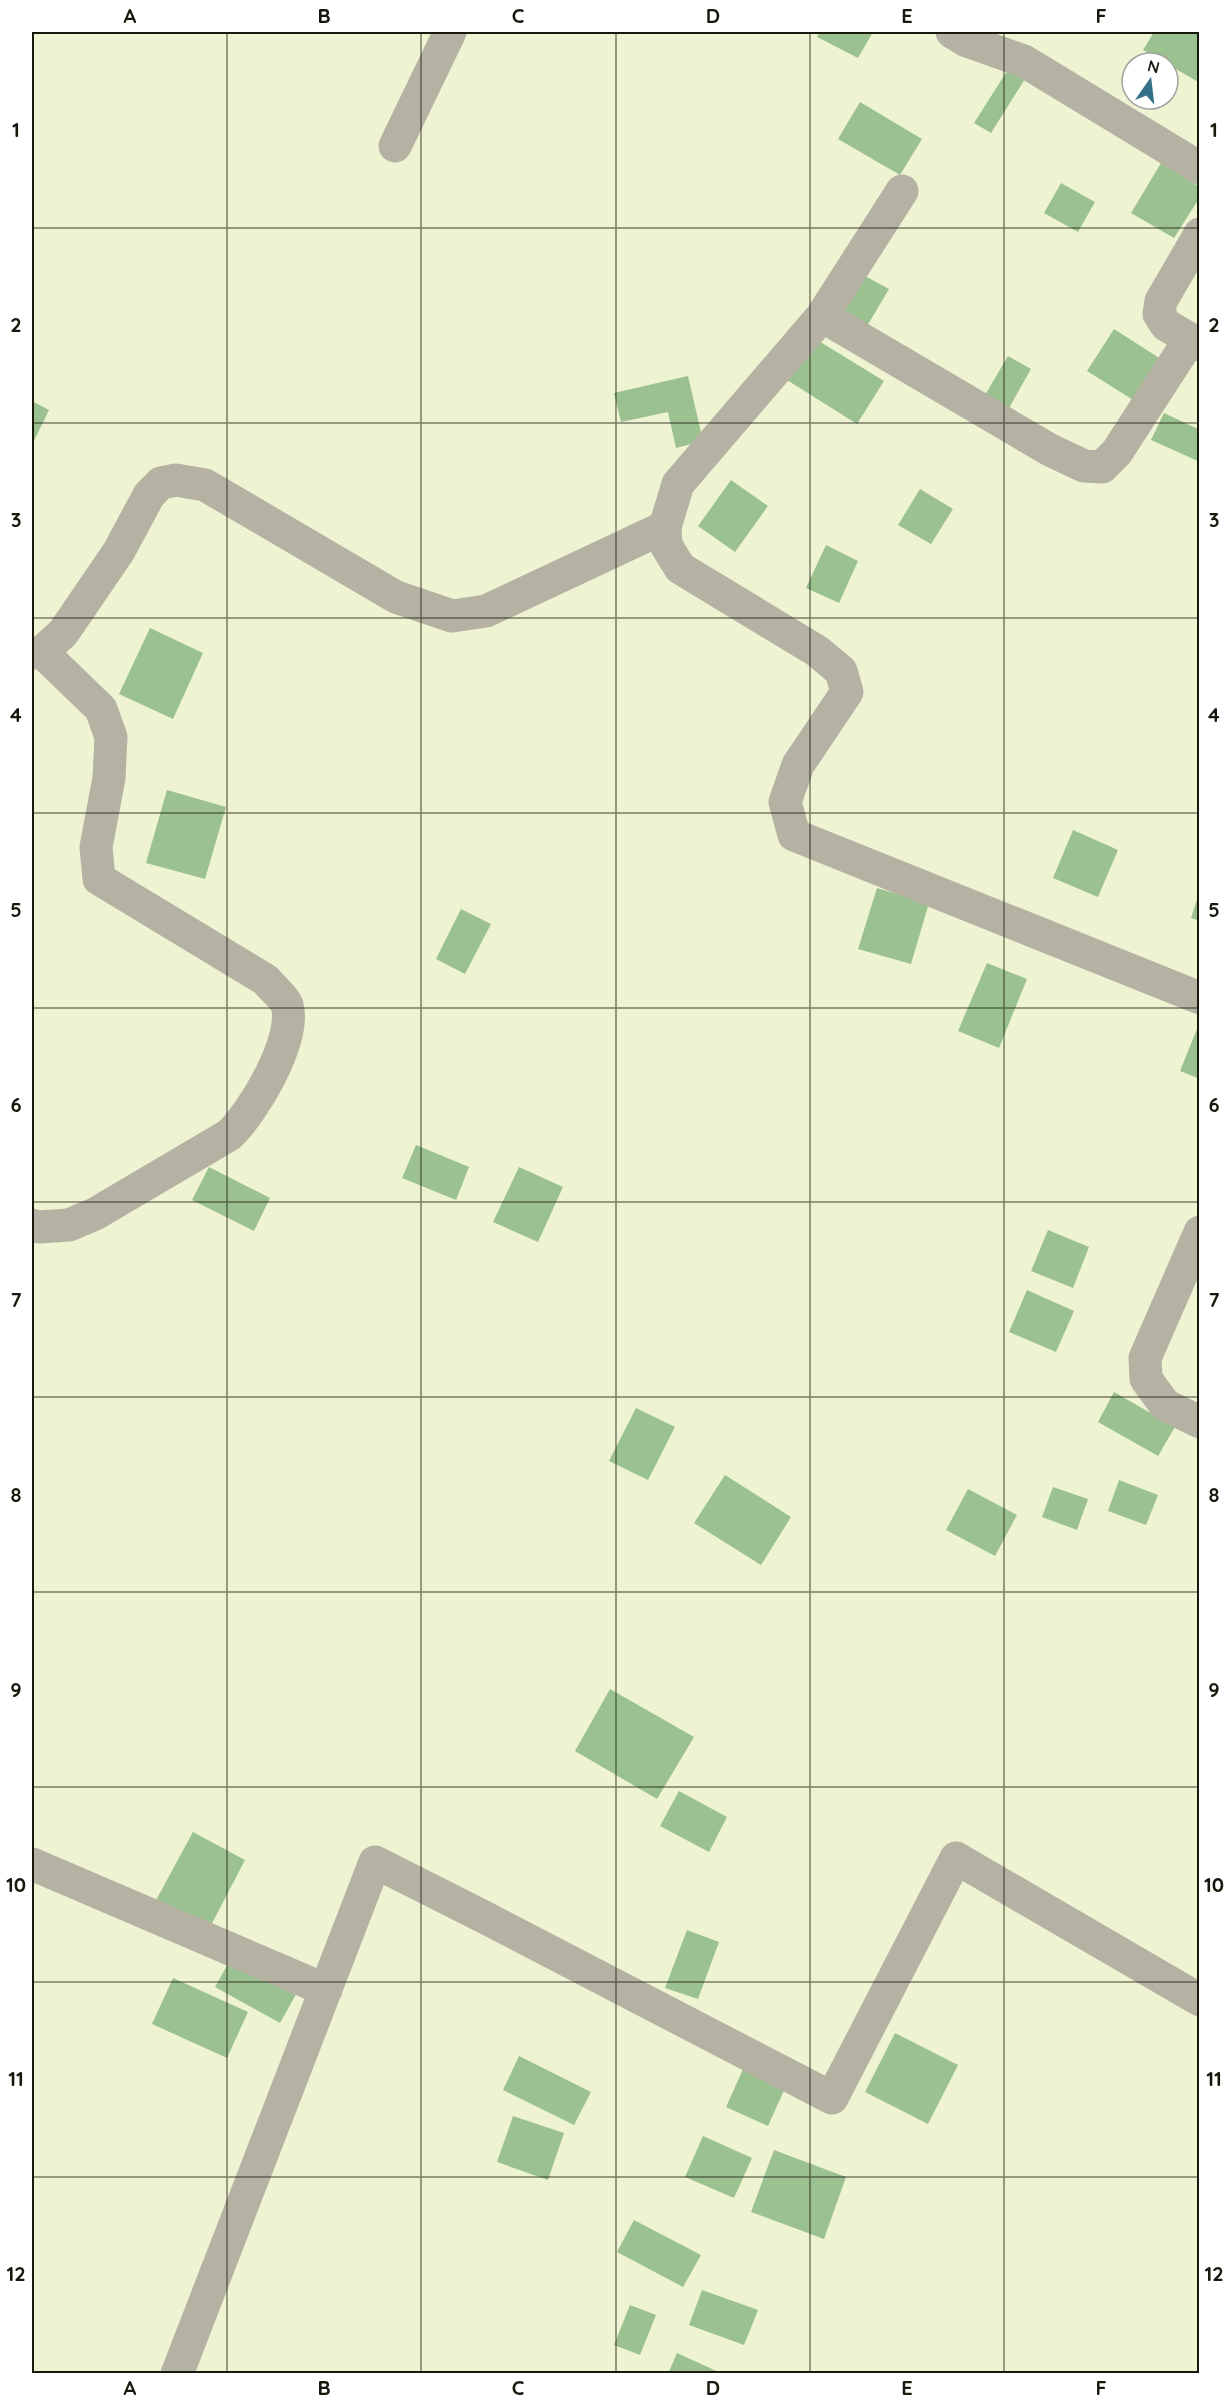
<svg xmlns="http://www.w3.org/2000/svg" width="1231" height="2405" viewBox="0 0 1231 2405" font-family="Quicksand,sans-serif">
<rect width="100%" height="100%" fill="#eef4d2"/>
<path fill="#9cc190" d="M820,32H873L858,58L817,37Z
M1154,32H1200V83L1143,50Z
M1009,68L1025,79L991,133L974,123Z
M860,102L922,139L900,175L838,139Z
M1161,163L1200,187V197L1174,238L1131,213Z
M1061,183L1095,202L1078,232L1044,213Z
M865,276L889,289L867,326L843,313Z
M1114,329L1164,361L1138,403L1087,371Z
M814,338L884,381L857,424L787,380Z
M1008,356L1031,369L1009,408L985,395Z
M688,376L703,441L676,448L668,412L621,422L614,393Z
M32,401L49,410L32,445Z
M1164,413L1200,430V462L1151,440Z
M731,480L768,506L735,552L698,526Z
M920,489L953,509L931,544L898,525Z
M826,545L858,561L839,603L806,588Z
M150,628L203,653L173,719L119,694Z
M167,790L226,807L205,879L146,863Z
M1073,830L1118,850L1098,897L1053,878Z
M877,888L929,903L911,964L858,949Z
M1199,893H1200V921L1191,918Z
M461,909L491,924L465,974L436,959Z
M987,963L1027,979L999,1048L958,1031Z
M1199,1024H1200V1079L1180,1071Z
M416,1145L469,1167L456,1200L402,1178Z
M209,1167L270,1198L254,1231L192,1200Z
M519,1167L563,1187L538,1242L493,1222Z
M1048,1230L1089,1247L1073,1288L1031,1271Z
M1027,1290L1074,1311L1056,1352L1009,1332Z
M1114,1392L1175,1427L1158,1456L1098,1422Z
M636,1408L675,1427L648,1480L609,1461Z
M725,1475L791,1517L761,1565L694,1523Z
M1119,1480L1158,1495L1146,1525L1108,1511Z
M1053,1487L1088,1499L1077,1530L1042,1517Z
M968,1489L1017,1515L995,1556L946,1530Z
M610,1689L694,1737L657,1799L575,1751Z
M679,1791L727,1817L709,1852L660,1826Z
M193,1832L245,1860L208,1931L155,1902Z
M687,1930L719,1942L698,1999L665,1988Z
M234,1953L299,1989L280,2023L215,1987Z
M173,1978L248,2012L227,2058L152,2024Z
M895,2033L958,2065L928,2124L865,2092Z
M519,2056L591,2092L574,2125L503,2090Z
M744,2067L786,2086L768,2126L726,2107Z
M513,2116L564,2133L548,2180L497,2162Z
M703,2136L752,2158L734,2198L685,2177Z
M774,2150L846,2177L824,2239L751,2212Z
M634,2220L701,2255L683,2287L617,2252Z
M702,2290L758,2310L744,2345L689,2325Z
M630,2305L656,2315L640,2355L614,2345Z
M677,2353L723,2374H668Z"/>
<g fill="none" stroke-linecap="round" stroke-linejoin="round">
<path stroke="#b5b1a3" stroke-width="33" d="M952,32L967,41L1024,61L1200,168
M395,146L450,32
M902,191L822,316L678,484L665,527L666,545L680,568L817,651L841,671L847,692L798,765L785,802L794,835L1200,998
M1200,234L1161,301L1159,314L1166,325L1200,345
M822,316L1050,450L1084,466L1102,467L1117,452L1190,339
M32,653L42,652L63,633L119,551L149,495L161,483L176,480L205,485L396,597L452,616L486,611L665,527
M32,1225L39,1227L69,1225L95,1214L229,1135C253,1113 297,1039 287,1005C284,997 271,987 266,980L99,879L96,847L109,778L111,737L101,709L42,652
M1200,1232L1145,1358L1146,1379L1165,1405L1200,1422
M32,1864L326,1990
M177,2374L375,1862L484,1917L832,2098L956,1858L1200,2000"/>
</g>
<path fill="none" stroke="#17190d" stroke-width="1.5" stroke-opacity="0.55" d="M227,32V2374M421,32V2374M616,32V2374M810,32V2374M1004,32V2374M32,228H1200M32,423H1200M32,618H1200M32,813H1200M32,1008H1200M32,1202H1200M32,1397H1200M32,1592H1200M32,1787H1200M32,1982H1200M32,2177H1200"/>
<rect width="1231" height="2405" fill="none" stroke="#ffffff" stroke-width="66"/>
<g transform="translate(1150 81) rotate(14)"><circle r="28" fill="#ffffff" stroke="#a2a39e" stroke-width="1.5"/>
<path d="M0-4.5L10 22L0 15L-10 22Z" fill="#347087"/>
<text y="-9" font-size="16" font-weight="bold" text-anchor="middle" fill="#17190d">N</text>
</g>
<rect x="33" y="33" width="1165" height="2339" fill="none" stroke="#17190d" stroke-width="2"/>
<g font-size="20" text-anchor="middle" font-weight="bold" fill="#17190d">
<text x="130" y="23">A</text>
<text x="324" y="23">B</text>
<text x="518" y="23">C</text>
<text x="713" y="23">D</text>
<text x="907" y="23">E</text>
<text x="1101" y="23">F</text>
<text x="16" y="137">1</text>
<text x="1214" y="137">1</text>
<text x="16" y="332">2</text>
<text x="1214" y="332">2</text>
<text x="16" y="527">3</text>
<text x="1214" y="527">3</text>
<text x="16" y="722">4</text>
<text x="1214" y="722">4</text>
<text x="16" y="917">5</text>
<text x="1214" y="917">5</text>
<text x="16" y="1112">6</text>
<text x="1214" y="1112">6</text>
<text x="16" y="1307">7</text>
<text x="1214" y="1307">7</text>
<text x="16" y="1502">8</text>
<text x="1214" y="1502">8</text>
<text x="16" y="1697">9</text>
<text x="1214" y="1697">9</text>
<text x="16" y="1892">10</text>
<text x="1214" y="1892">10</text>
<text x="16" y="2086">11</text>
<text x="1214" y="2086">11</text>
<text x="16" y="2281">12</text>
<text x="1214" y="2281">12</text>
<text x="130" y="2395">A</text>
<text x="324" y="2395">B</text>
<text x="518" y="2395">C</text>
<text x="713" y="2395">D</text>
<text x="907" y="2395">E</text>
<text x="1101" y="2395">F</text>
</g>
</svg>
